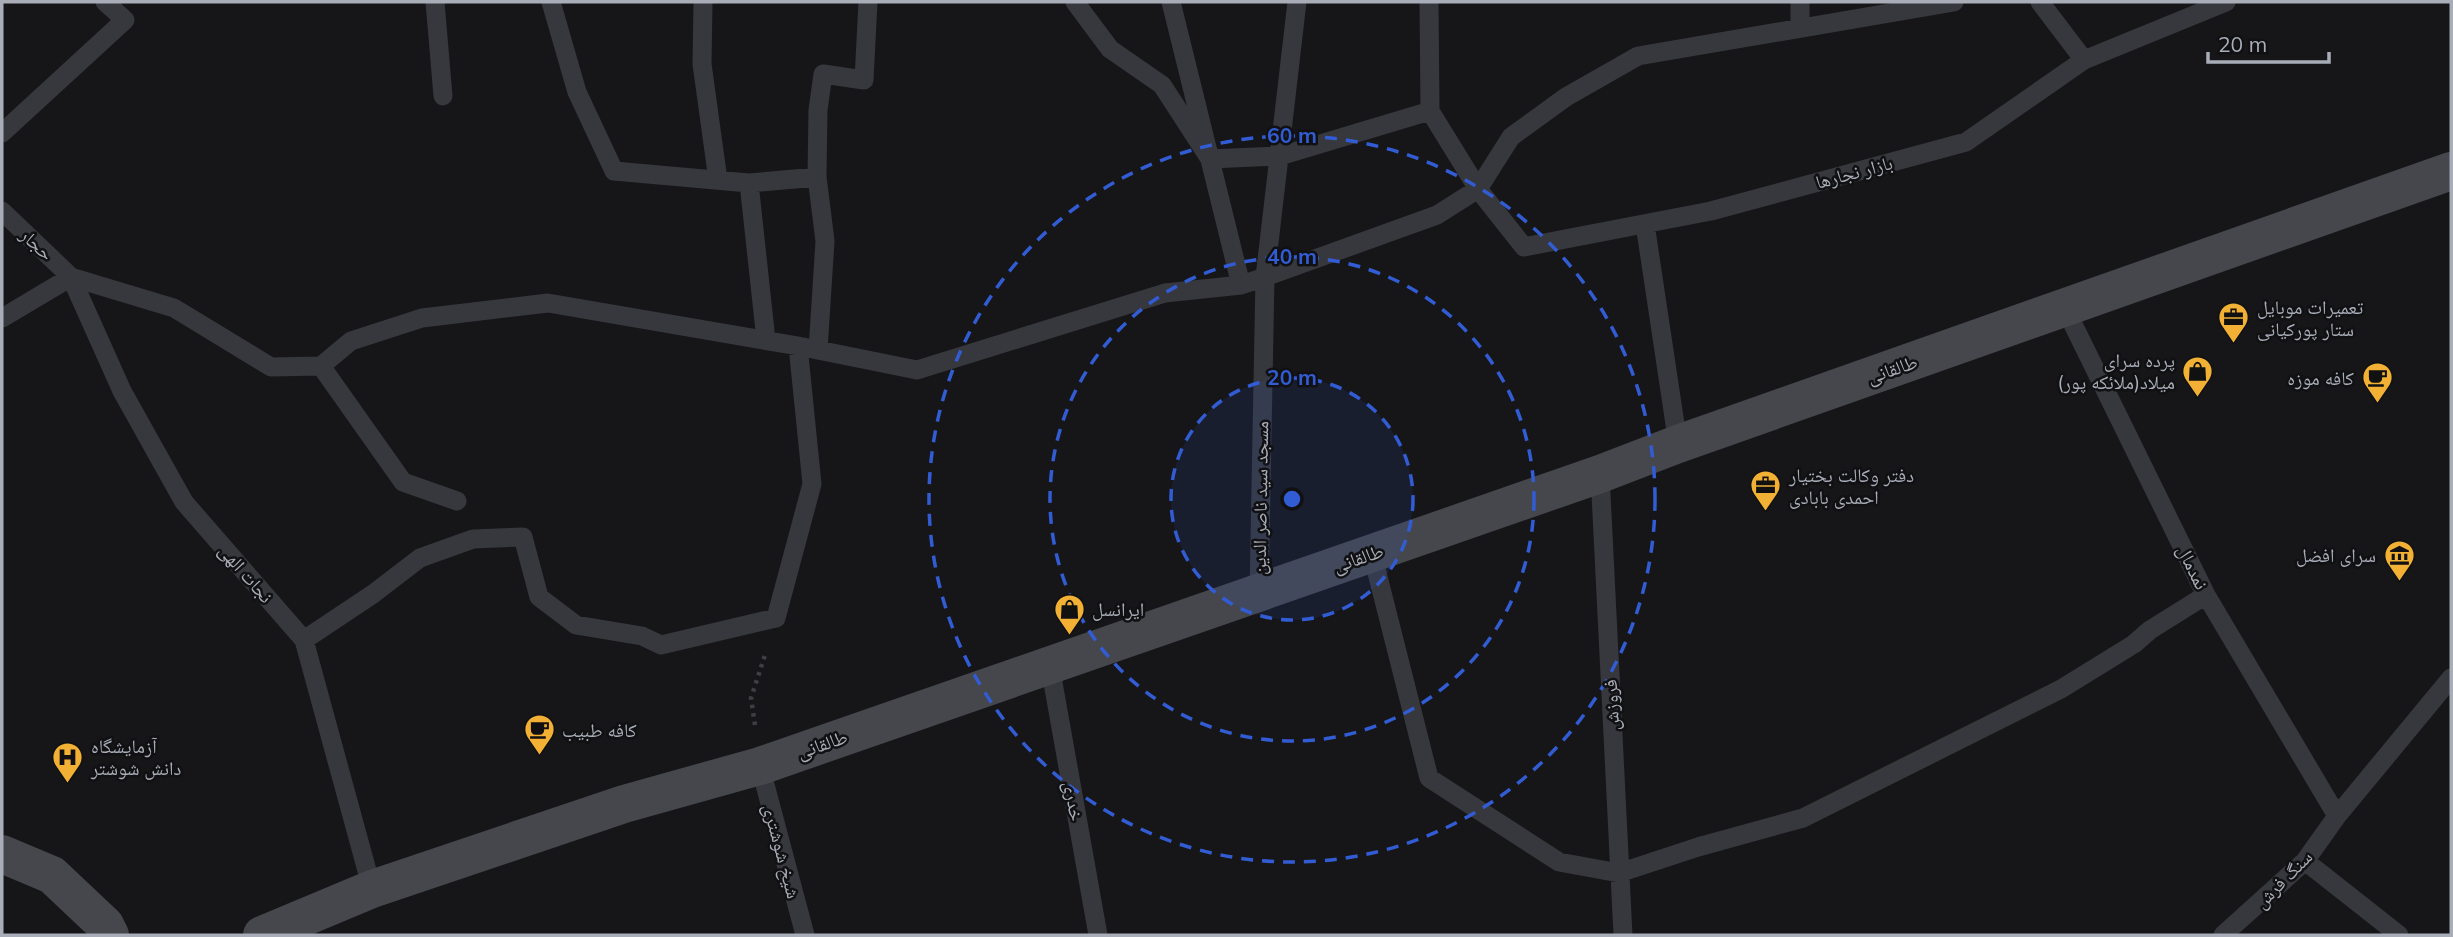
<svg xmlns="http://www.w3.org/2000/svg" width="2453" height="937" viewBox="0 0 2453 937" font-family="Mulish,'Noto Naskh Arabic',sans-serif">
<rect width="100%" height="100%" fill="#161618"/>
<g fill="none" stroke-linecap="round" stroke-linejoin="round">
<path stroke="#3d3f44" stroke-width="4.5" stroke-dasharray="3.5 5" stroke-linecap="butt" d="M755,725L751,698L766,652"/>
<path stroke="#37383d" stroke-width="19" d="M435,2L443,96
M551,2L577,92L614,171L749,183L766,340
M703,2L702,64L718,180
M1075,2L1110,49L1162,85L1210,159L1280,156L1430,111L1478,189L1524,247L1711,211L1966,142L2084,60L2226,2
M1171,2L1241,285L1265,277L1297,2
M1429,2L1430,111
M1800,2V28
M2040,2L2084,60
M2,133L125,20L105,2
M749,183L817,177
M2,211L71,277L122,391L184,502L304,640L372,889
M1645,224L1678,444
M2065,308L2206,595L2337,816
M2,318L71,277L174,308L271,367L321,366L351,341L422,318L548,303L798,346L917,370L1165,293L1241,285
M818,350L825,241L817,177L818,110L823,74L864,80L868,2
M321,366L403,482L457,501
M1600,474L1623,935
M1372,553L1429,778L1559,862L1619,873L1698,847L1803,818L2061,689L2134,644L2150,630L2206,595
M1259,592L1265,277L1437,215L1478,189L1511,137L1566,97L1638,56L1954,2
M304,640L373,594L420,558L473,539L523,537L539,597L576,625L642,636L661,645L776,618L812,484L798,346
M1050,666L1098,935
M760,766L805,935
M2305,861L2399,935
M2223,935L2305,861L2337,816L2451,678"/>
<path stroke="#45474d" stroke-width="38" d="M2,854L52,875L105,925L110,935
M262,935L372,889L624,804L760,766L1600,474L1678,444L2451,171"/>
</g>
<circle cx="1292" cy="499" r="121" fill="#325cd3" fill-opacity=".12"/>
<g fill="none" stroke="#325cd3" stroke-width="3.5" stroke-dasharray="12 9">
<circle cx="1292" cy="499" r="121"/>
<circle cx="1292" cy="499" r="242"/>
<circle cx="1292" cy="499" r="363"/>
</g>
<defs>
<symbol id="office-pin" viewBox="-11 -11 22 30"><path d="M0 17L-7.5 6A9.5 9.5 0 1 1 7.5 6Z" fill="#f2b134" stroke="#111113"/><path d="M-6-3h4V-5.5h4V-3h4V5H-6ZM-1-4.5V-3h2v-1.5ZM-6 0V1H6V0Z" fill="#111"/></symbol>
<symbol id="shop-pin" viewBox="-11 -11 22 30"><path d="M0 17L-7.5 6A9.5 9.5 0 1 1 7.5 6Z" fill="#f2b134" stroke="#111113"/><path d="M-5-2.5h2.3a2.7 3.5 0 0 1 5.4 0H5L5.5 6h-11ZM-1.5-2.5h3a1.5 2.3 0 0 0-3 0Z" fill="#111"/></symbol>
<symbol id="cafe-pin" viewBox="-11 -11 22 30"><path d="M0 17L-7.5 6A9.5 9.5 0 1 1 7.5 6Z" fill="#f2b134" stroke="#111113"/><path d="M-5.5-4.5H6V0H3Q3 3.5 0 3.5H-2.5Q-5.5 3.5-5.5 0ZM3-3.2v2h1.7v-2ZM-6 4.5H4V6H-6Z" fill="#111"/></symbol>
<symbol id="museum-pin" viewBox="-11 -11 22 30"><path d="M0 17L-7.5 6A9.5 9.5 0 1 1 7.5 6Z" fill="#f2b134" stroke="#111113"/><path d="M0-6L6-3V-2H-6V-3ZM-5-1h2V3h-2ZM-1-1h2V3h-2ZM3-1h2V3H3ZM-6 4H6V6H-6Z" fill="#111"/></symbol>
<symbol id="hospital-pin" viewBox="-11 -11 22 30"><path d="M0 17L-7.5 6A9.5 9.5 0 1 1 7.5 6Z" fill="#f2b134" stroke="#111113"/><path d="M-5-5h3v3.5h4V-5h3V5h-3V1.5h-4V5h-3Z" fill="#111"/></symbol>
</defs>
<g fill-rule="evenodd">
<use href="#office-pin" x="2216" y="300" width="35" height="47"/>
<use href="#shop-pin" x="2180" y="354" width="35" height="47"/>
<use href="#cafe-pin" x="2360" y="360" width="35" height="47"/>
<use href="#office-pin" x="1748" y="468" width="35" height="47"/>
<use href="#museum-pin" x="2382" y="538" width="35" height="47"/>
<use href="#shop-pin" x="1052" y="592" width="35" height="47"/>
<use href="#cafe-pin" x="522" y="712" width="35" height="47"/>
<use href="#hospital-pin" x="50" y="740" width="35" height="47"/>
</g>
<g text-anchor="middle" stroke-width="5" stroke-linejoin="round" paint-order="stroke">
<g font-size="19" fill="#a8adb8" stroke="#111113">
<text transform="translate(1854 172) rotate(-15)" y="7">بازار نجارها</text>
<text transform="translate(37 244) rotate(43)" y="7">حجار</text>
<text transform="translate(1892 369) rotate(-19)" y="7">طالقانی</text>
<text transform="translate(1260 498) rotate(-89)" y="7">مسجد سید ناصر الدین</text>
<text transform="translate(1358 558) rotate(-19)" y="7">طالقانی</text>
<text transform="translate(2193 567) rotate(64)" y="7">نمدمال</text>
<text transform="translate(246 573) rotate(49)" y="7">نجات الهی</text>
<text transform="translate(1611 705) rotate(-93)" y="7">فروزش</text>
<text transform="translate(822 744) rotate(-19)" y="7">طالقانی</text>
<text transform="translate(1074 801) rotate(80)" y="7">خدری</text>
<text transform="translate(782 851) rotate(75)" y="7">شیخ شوشتری</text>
<text transform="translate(2283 879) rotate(-45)" y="7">سنگ فرش</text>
</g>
<g font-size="19" fill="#a8adb8" stroke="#111113" text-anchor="start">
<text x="2257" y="314">تعمیرات موبایل<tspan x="2257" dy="22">ستار پورکیانی</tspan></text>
<text x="2175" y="367" text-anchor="end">پرده سرای<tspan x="2175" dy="22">میلاد(ملائکه پور)</tspan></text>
<text x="2354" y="385" text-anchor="end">کافه موزه</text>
<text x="1789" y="482">دفتر وکالت بختیار<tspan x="1789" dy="22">احمدی بابادی</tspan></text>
<text x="2376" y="562" text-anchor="end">سرای افضل</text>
<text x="1092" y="616">ایرانسل</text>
<text x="562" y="737">کافه طبیب</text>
<text x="91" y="753">آزمایشگاه<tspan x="91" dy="22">دانش شوشتر</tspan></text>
</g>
</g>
<circle cx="1292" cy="499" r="10" fill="#325cd3" stroke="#111113" stroke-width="3.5"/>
<g font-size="21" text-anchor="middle" font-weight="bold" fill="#325cd3" stroke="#111113" stroke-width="5" stroke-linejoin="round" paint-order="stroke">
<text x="1292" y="143">60 m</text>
<text x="1292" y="264">40 m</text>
<text x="1292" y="385">20 m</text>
</g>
<rect width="2453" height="937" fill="none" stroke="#a8adb8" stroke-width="7"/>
<path d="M2208 52v10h121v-10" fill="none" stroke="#a8adb8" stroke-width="3.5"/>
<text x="2218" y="52" font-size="21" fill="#a8adb8" stroke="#111113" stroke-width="5" paint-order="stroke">20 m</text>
</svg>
